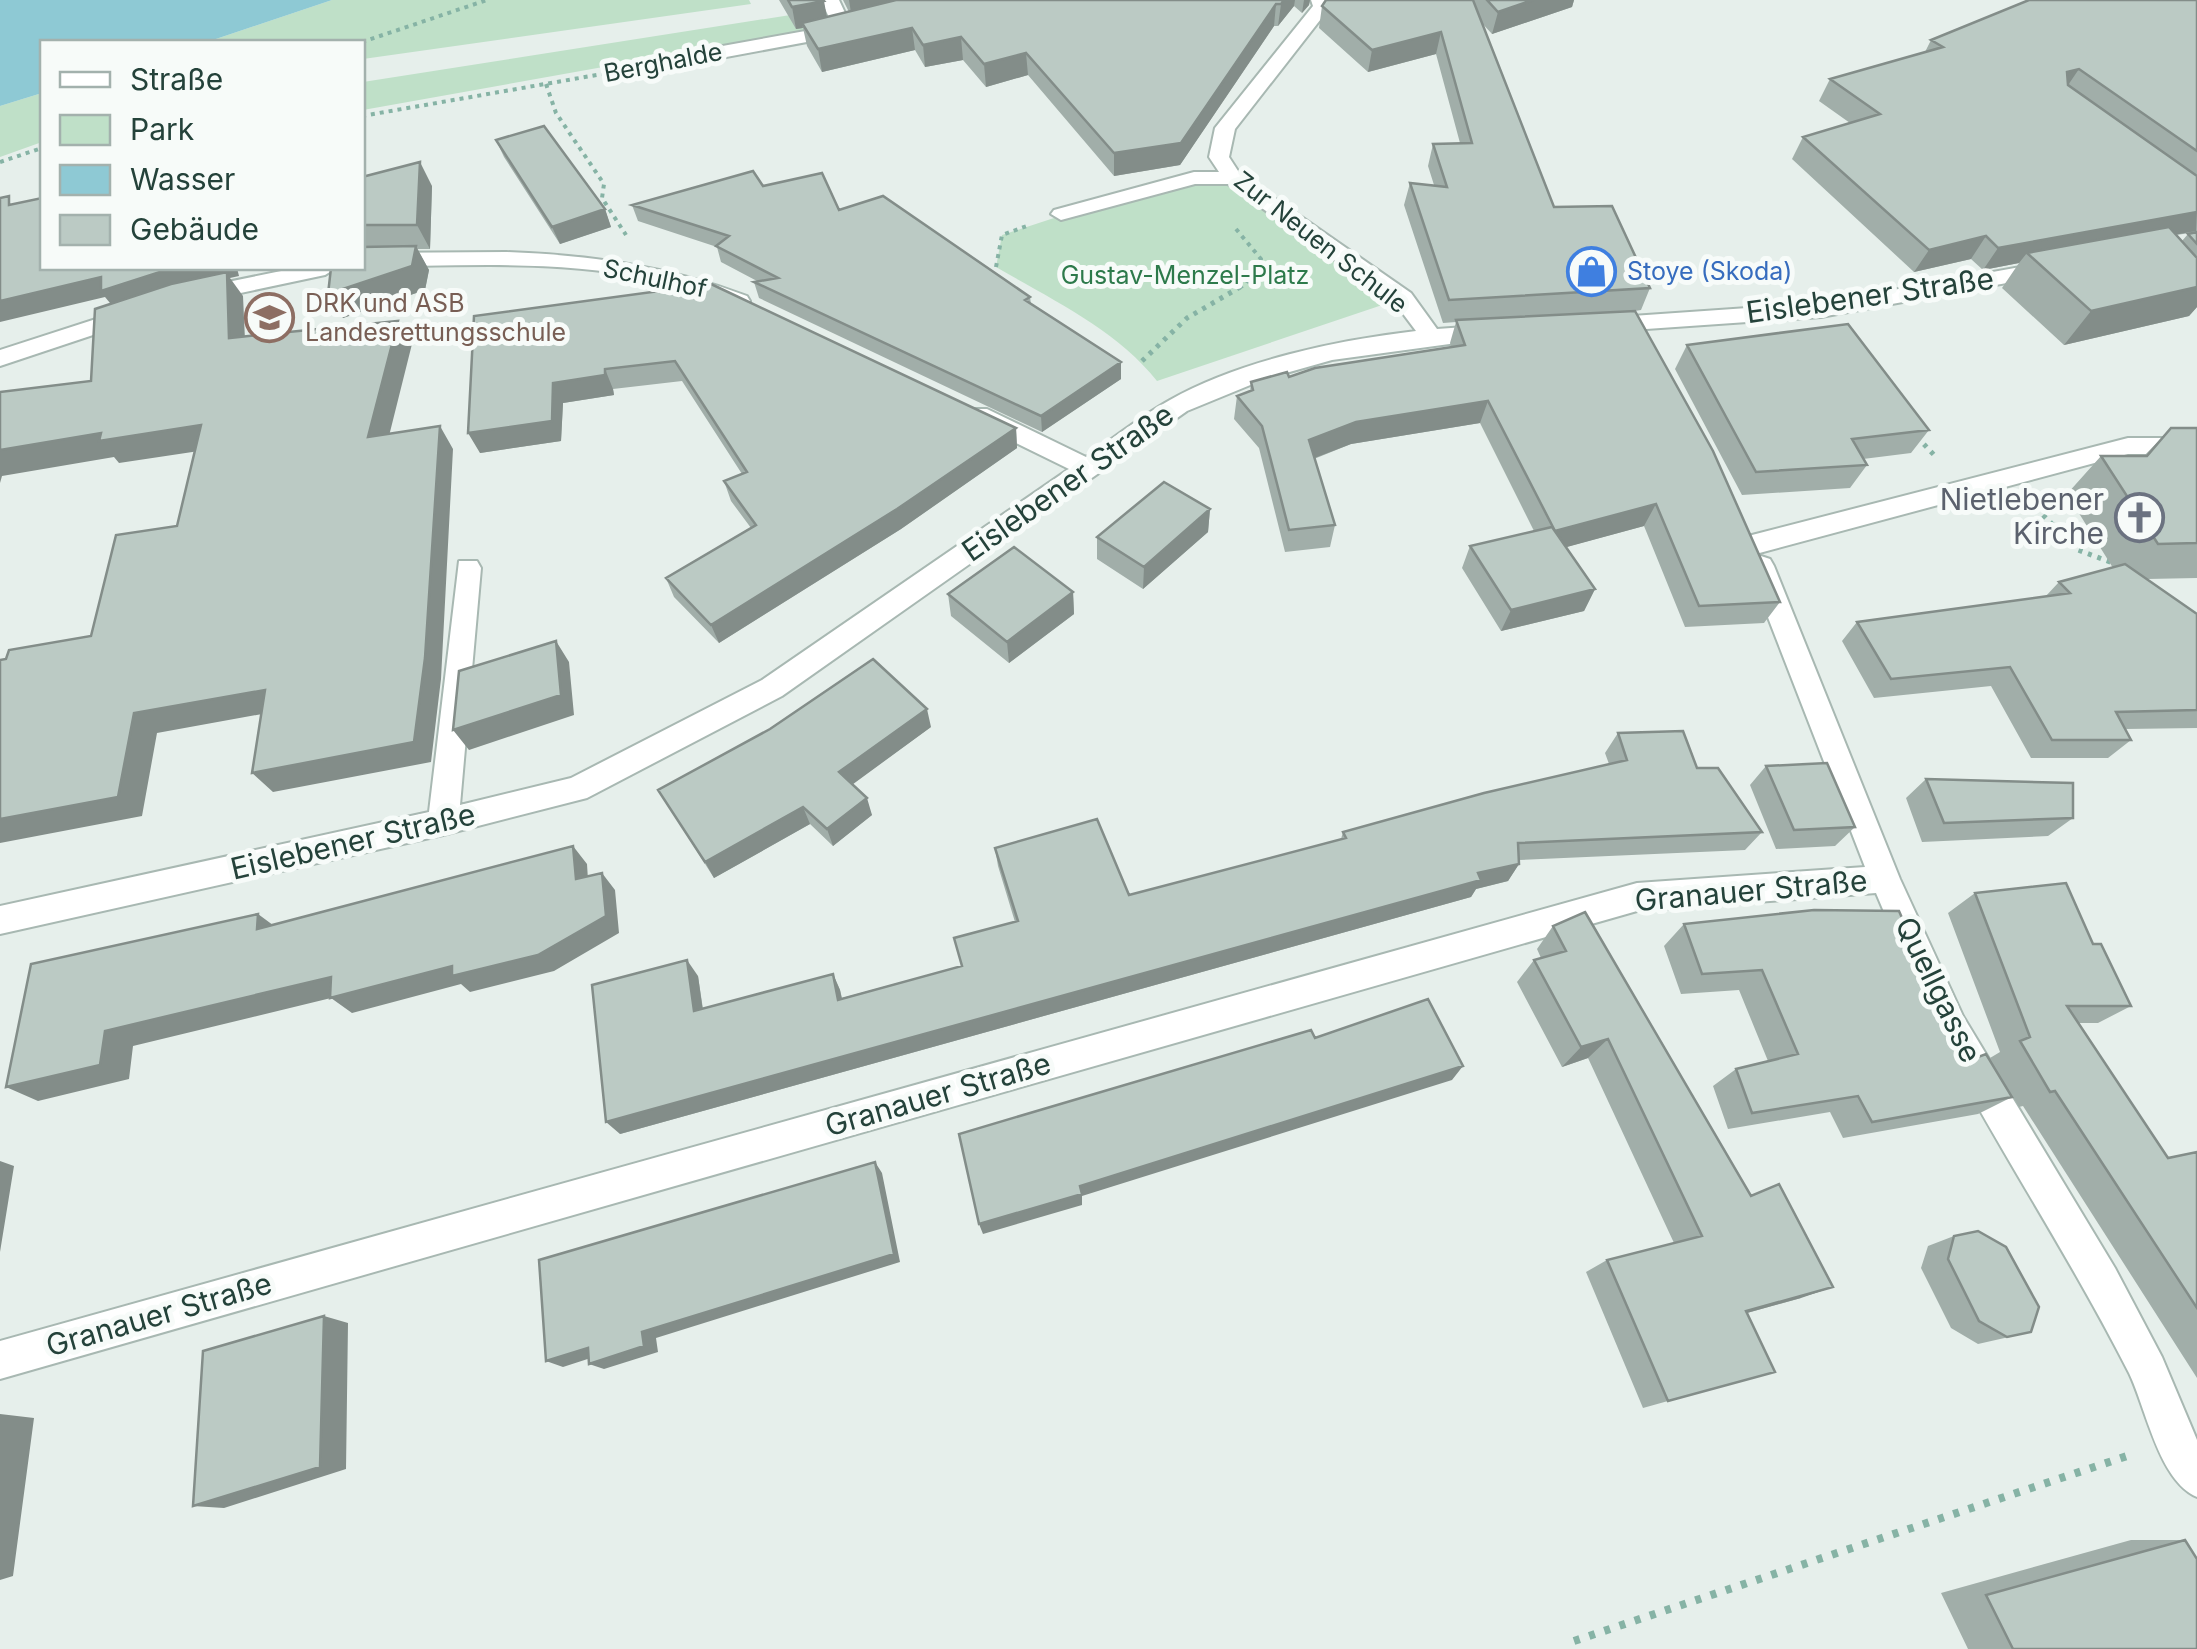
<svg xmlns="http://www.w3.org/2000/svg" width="2197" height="1649" viewBox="0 0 2197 1649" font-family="Inter,sans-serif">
<rect width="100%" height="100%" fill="#e6efeb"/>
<path fill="#bfe0c8" d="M332,0H749L751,4L363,59L362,42H207Z
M822,10L819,26L788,34L363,110V82Z
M42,93V142L0,157V106Z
M1233,178L1403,298L1157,381C1117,330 1051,299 996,267L1002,235L1127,194Z"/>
<path fill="#8ec9d4" d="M0,0H332L207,42H42V93L0,106Z"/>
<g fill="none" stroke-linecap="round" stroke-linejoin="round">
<defs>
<path id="minor" d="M821,0H839L853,30L850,34L667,68L658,62L667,56L833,26Z
M1311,0H1329L1331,6L1235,129L1229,157L1240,174L1411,293L1437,329L1493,325L1501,327L1504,332L1501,337L1332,360L1265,379L1187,411L782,696L587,798L443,835L0,934V906L429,812L459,561H477L481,568L460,805L571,778L762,680L1069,469L971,421L967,415L971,409H987L1086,457C1114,438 1141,416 1170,400C1238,361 1338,340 1416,331L1395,303L1228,184H1195L1061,220L1051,214L1054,210L1194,172H1219L1209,157L1215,128L1313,6Z
M506,252C590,255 668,266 747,296L750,301L739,308C709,300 681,286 650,279C556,259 458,266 362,267V253Z
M2048,262L2056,264L2059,269L2056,274L1821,317L1603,332L1592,325L1603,318L1821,303Z
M296,268H336L325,275L198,302L187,295L198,288Z
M130,308L141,315L138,320L0,366V350Z
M2128,438H2197V454H2128L1752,555L1743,552L1739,545L1743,538L1752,535Z
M1761,556L1770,559L1774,566L1900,879L1963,1016L2115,1268L2162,1357L2197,1440V1497C2159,1481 2146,1408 2129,1373C2071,1259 2001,1153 1941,1040C1916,993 1897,942 1876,893L1637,911L0,1379V1341L1637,883L1865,867L1748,566L1752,559Z"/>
</defs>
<use href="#minor" stroke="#a8b8b2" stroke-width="4"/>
<path stroke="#86b3a5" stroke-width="4" stroke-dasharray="4 5" stroke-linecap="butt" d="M362,42L487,0
M546,84L556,113L604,184L602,198L626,235
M362,116L631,69
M0,162L42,148
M1236,229L1261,259L1246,284L1237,289
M996,267L1002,235L1027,226"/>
<path stroke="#86b3a5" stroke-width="5" stroke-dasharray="4 6" stroke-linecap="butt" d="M1142,361L1187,318L1242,286
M1917,437L1936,457
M2036,508L2078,550L2113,563"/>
<path stroke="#86b3a5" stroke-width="8" stroke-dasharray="6 10" stroke-linecap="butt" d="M1574,1641L2133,1454"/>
<use href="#minor" fill="#fff" fill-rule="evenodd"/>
</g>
<path fill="#a1aea9" d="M779,0H823L827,17L849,12L843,0H1310L1309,5L1302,13L1294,6L1278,26H1274L1180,165L1114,176L1028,75L986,87L963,60L925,67L915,50L822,72L807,46L803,28L796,29Z
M1326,0H1574L1572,7L1492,34L1481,22L1554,207L1650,288L1641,310L1635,311L1780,602L1764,623L1685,627L1644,526L1566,547L1595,589L1584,611L1501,631L1462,568L1470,546L1534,531L1480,423L1351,444L1314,459L1335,525L1330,547L1285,552L1259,448L1234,419L1237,396L1250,392L1251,382L1289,377L1451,347L1450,343L1456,322L1443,323L1404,205L1410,183L1434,185L1428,166L1433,144L1460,143L1436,54L1368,72L1319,28L1322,6Z
M2197,0V232L2176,235L2182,241L2188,234L2197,232V307L2189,316L2064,345L2002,288L2019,263L1983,270L1971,259L1914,272L1792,159L1803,137L1850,123L1819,101L1830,79L1925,52L1931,40Z
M496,140L605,209L611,227L560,244L504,157Z
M362,177L432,186L430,249H417L429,270L425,290L343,318L362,268Z
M763,186L839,210L1030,297L1031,304L1121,379L1042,432L759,298L754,282L757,281L721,262L717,247L638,221L632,205Z
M474,316L1016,428L1017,448L901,529L719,643L674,597L666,578L751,528L731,501L724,481L742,474L682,381L613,389L614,395L563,403L561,441L480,453Z
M1687,345L1929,430L1911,453L1863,459L1867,465L1850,488L1742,495L1675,369Z
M2171,428H2197V578L2147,579L2197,614V728L2125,729L2131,740L2108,758H2031L1991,686L1874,698L1842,641L1857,622L2045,597L2059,582L2113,568L2067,494L2101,456H2144Z
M1210,509L1208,532L1143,589L1097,559V537Z
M1073,592L1074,614L1009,663L951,616L948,594Z
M931,727L852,784L872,815L833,846L810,824L714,878L658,790Z
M1618,733L1697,768L1762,832L1745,850L1519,860V864L1508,881L1476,889L1471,897L620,1134L698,976L703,1009L833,974L840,990L842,998L961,966L1015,922L998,866L995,848L1129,895L1341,839L1343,832L1609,764L1605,753Z
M1766,766L1855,827L1835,846L1776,849L1750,785Z
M1926,779L2073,818L2048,836L1922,842L1906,798Z
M1975,893L2093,944L2131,1006L2098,1023H2079L2168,1158L2197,1152V1378L2023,1106L2019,1107L1990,1058L2000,1052L1948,913Z
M1684,924L1965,1062L2012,1097L1978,1114L1843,1138L1830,1112L1728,1129L1713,1086L1736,1069L1768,1061L1739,990L1681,994L1664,946Z
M1553,926L1801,1298L1747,1313L1668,1401L1643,1408L1586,1272L1607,1260L1674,1243L1588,1058L1562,1067L1517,982L1534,960L1541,958L1537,949Z
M1954,1236L2031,1332L1978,1344L1951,1328L1921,1268L1928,1246Z
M2131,1540H2185L2197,1649H1968L1941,1593Z"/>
<path fill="#838d89" d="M849,0H925L852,19Z
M1284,0H1295L1294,6L1278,26L1281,4Z
M1304,0H1310L1309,5L1302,13Z
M1533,0H1574L1572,7L1492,34L1498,12Z
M824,1L828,23H802L803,28L796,29L792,7Z
M1276,4L1274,26L1180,165L1114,176V153Z
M912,28L915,50L822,72L818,49Z
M1441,32L1436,54L1368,72L1372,50Z
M961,37L963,60L925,67L923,45Z
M1026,53L1028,75L986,87L984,64Z
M2079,69L2064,91L2067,72Z
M420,162L432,186L430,249L417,225Z
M605,209L611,227L560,244L552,227Z
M2197,212L2196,231L2035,260L2027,253L2019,263L1983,270L1998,248Z
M1986,236L1971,259L1914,272L1929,250Z
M416,246L429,270L425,290L343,318L328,294Z
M181,268H237L239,276L230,278L243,296L246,362L115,309L105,297L0,322V301L101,277L160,272Z
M2197,287V307L2189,316L2064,345L2091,311Z
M398,321L412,344L383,460L368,437Z
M1121,362V379L1042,432L1041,416Z
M605,369L613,389L614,395L563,403L561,441L480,453L468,433L553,383Z
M1488,401L1480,423L1351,444L1304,462L1309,440L1356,422Z
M201,425L219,448L119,463L114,457L2,476L0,483V450L101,433Z
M440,426L453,449L441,679L431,762L273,792L252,773Z
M1016,428L1017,448L901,529L719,643L711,625Z
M1656,504L1644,526L1545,553L1555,531Z
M1210,509L1208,532L1143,589L1144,567Z
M1595,589L1584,611L1501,631L1511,610Z
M1073,592L1074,614L1009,663L1007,642Z
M556,641L569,662L574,715L469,750L453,730Z
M265,690L284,710L157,733L142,816L0,843V819L134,713Z
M927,709L931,727L845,790L839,772Z
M867,798L872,815L833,846L827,829Z
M803,807L810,824L714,878L705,862Z
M573,846L587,864L589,896L576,879Z
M1519,864L1508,881L1476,889L1471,897L620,1134L606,1122L1478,873Z
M602,873L615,890L619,933L554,971L470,992L461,984L352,1013L331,998L133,1046L129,1079L38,1101L6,1087L105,1031Z
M258,914L281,931L257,929Z
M687,960L698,976L705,1026L694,1011Z
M833,974L840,990L845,1015L838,1000Z
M1608,1039L1588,1058L1562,1067L1581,1047Z
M1463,1066L1452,1080L1082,1196V1205L983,1234L979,1224L1080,1186Z
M0,1161L14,1166L0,1252Z
M875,1162L882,1173L900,1262L656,1338L658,1352L604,1369L589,1364L642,1332Z
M1833,1287L1801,1298L1718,1321L1746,1311Z
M324,1316L348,1323L346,1469L224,1508L193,1506Z
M588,1348L603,1354L563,1367L546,1361Z
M0,1414L34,1418L13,1576L0,1580Z"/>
<path fill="#bbcac4" stroke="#838d89" stroke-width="2.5" d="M788,0H823L824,1L792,7Z
M896,0H1284L1281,4H1276L1181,143L1114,153L1026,53L984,64L961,37L923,45L912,28L818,49L802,23Z
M1326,0H1473L1554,207L1612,206L1650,288L1449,300L1410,183L1447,187L1433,144L1472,143L1441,32L1372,50L1322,6Z
M1487,0H1533L1498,12Z
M2029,0H2197V151L2079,69L2067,72L2068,85L2197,176V212L1998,248L1986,236L1929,250L1803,137L1880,114L1830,79L1943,47L1931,40Z
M544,126L605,209L552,227L496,140Z
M420,162L417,225H362V177Z
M753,171L763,186L822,173L839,210L883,196L1030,297L1025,300L1121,362L1041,416L754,282L778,278L716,246L729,236L632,205Z
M9,196V205L42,198V268H181L160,272L101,291V277L0,301V198Z
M2169,227L2197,258V287L2091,311L2027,253Z
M2197,232V244L2188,234Z
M416,246L412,266L328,294L331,268H362V247Z
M227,272L229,338L398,321L368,437L440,426L425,658L414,742L252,773L265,690L134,713L118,797L0,819V660L6,659L9,650L91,636L116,535L177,526L201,425L99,441L101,433L0,450V392L91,381L95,309L171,284Z
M711,284L1016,428L897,509L711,625L666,578L756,525L724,481L747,472L675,361L605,369V375L553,383L552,421L468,433L474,316Z
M1635,311L1713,451L1780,602L1699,606L1656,504L1555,531L1488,401L1356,422L1309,440L1335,525L1289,530L1262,426L1237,396L1253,390L1251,382L1287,372L1289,377L1315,368L1465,345L1456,320Z
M1848,324L1929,430L1852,439L1867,465L1756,472L1687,345Z
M2171,428H2197V543L2158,544L2101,456H2147Z
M1164,482L1210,509L1144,567L1097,537Z
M1552,527L1595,589L1511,610L1470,546Z
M1014,547L1073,592L1007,642L948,594Z
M2125,564L2197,614V710L2116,712L2131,740H2052L2010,667L1891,679L1857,622L2070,593L2059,582Z
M556,641L561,695L453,730L459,671Z
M873,659L927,709L839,772L867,798L827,829L803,807L705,862L658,790L770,729Z
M1683,731L1697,768H1718L1762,832L1518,843L1519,864L1478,873L1481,880L606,1122L592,985L687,960L694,1011L833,974L838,1000L962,966L954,938L1018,921L995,848L1097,819L1129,895L1346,838L1343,832L1484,793L1627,760L1618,733Z
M1827,763L1855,827L1794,830L1766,766Z
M1926,779L2073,783V818L1944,823Z
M573,846L576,879L602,873L606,916L538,955L452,976V966L330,998L331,977L105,1031L100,1065L6,1087L31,964L258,914L257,929Z
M2066,883L2093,944H2101L2131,1006H2067L2168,1158L2197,1152V1308L2055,1091L2050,1092L2020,1041L2030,1037L1975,893Z
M1814,910L1899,911L1965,1062L1986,1054L2012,1097L1872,1122L1858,1096L1752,1113L1736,1069L1798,1054L1762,970L1702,974L1684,924Z
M1585,912L1751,1196L1779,1184L1833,1287L1746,1311L1775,1372L1668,1401L1607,1260L1702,1236L1608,1039L1581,1047L1534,960L1566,951L1553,926Z
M1428,999L1463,1066L1080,1186L1082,1194L979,1224L959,1134L1311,1030L1315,1038Z
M875,1162L894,1254L642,1332L644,1346L589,1364L588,1348L546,1361L539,1260Z
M1978,1231L2006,1247L2039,1307L2031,1332L2007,1337L1979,1321L1948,1259L1954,1236Z
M324,1316L320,1467L193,1506L203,1351Z
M2185,1540L2197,1559V1649H2013L1986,1595Z"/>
<defs>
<symbol id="shop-ring" viewBox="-11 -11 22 22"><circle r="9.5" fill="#f7fbf9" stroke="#3f7fe0" stroke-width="1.5"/><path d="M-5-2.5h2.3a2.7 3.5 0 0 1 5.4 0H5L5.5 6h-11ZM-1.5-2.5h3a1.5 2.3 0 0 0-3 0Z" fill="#3f7fe0"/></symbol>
<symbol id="school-ring" viewBox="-11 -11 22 22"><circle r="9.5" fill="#f7fbf9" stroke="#8d6e63" stroke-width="1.5"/><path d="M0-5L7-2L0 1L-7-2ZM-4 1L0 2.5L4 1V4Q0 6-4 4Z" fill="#8d6e63"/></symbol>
<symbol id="church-ring" viewBox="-11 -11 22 22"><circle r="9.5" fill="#f7fbf9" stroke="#6b7280" stroke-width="1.5"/><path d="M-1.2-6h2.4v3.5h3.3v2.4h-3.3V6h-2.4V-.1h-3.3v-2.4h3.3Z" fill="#6b7280"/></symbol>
</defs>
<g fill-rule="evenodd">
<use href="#shop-ring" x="1564" y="244" width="55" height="55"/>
<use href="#school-ring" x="242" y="290" width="55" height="55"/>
<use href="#church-ring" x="2112" y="490" width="55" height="55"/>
</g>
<g text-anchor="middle" stroke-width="10" stroke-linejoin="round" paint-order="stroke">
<g font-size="25" fill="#24423a" stroke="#f7fbf9">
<text transform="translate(663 62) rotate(-11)" y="9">Berghalde</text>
<text transform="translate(1321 242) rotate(38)" y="9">Zur Neuen Schule</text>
<text transform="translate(655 278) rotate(12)" y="9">Schulhof</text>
</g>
<g font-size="25" fill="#366cbe" stroke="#f7fbf9" text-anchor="start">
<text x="1627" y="280">Stoye (Skoda)</text>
</g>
<g font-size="25" fill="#2d7a4b" stroke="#f7fbf9">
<text x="1185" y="284">Gustav-Menzel-Platz</text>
</g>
<g font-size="25" fill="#785e54" stroke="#f7fbf9" text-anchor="start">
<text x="305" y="312">DRK und ASB<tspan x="305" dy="29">Landesrettungsschule</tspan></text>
</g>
<g font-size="30" fill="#24423a" stroke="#f7fbf9">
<text transform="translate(1870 296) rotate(-8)" y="10">Eislebener Straße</text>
<text transform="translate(1068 483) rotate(-35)" y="10">Eislebener Straße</text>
<text transform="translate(353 842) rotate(-13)" y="10">Eislebener Straße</text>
<text transform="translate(1751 891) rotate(-5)" y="10">Granauer Straße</text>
<text transform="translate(1938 990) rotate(64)" y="10">Quellgasse</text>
<text transform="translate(938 1095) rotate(-16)" y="10">Granauer Straße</text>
<text transform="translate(159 1315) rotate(-16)" y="10">Granauer Straße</text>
</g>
<g font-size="30" fill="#5b616d" stroke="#f7fbf9" text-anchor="end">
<text x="2104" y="510">Nietlebener<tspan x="2104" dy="34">Kirche</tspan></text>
</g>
</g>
<rect x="40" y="40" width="325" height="230" fill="#f7fbf9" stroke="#a3b1ad" stroke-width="2.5"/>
<rect x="60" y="72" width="50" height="15" fill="#ffffff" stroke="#a3b1ad" stroke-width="2.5"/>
<text x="130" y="90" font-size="30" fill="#24423a">Straße</text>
<rect x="60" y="115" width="50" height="30" fill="#bfe0c8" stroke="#a3b1ad" stroke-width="2.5"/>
<text x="130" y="140" font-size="30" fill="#24423a">Park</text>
<rect x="60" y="165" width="50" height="30" fill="#8ec9d4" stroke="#a3b1ad" stroke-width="2.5"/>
<text x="130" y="190" font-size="30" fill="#24423a">Wasser</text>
<rect x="60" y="215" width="50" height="30" fill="#bbcac4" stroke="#a3b1ad" stroke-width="2.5"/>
<text x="130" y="240" font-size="30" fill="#24423a">Gebäude</text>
</svg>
